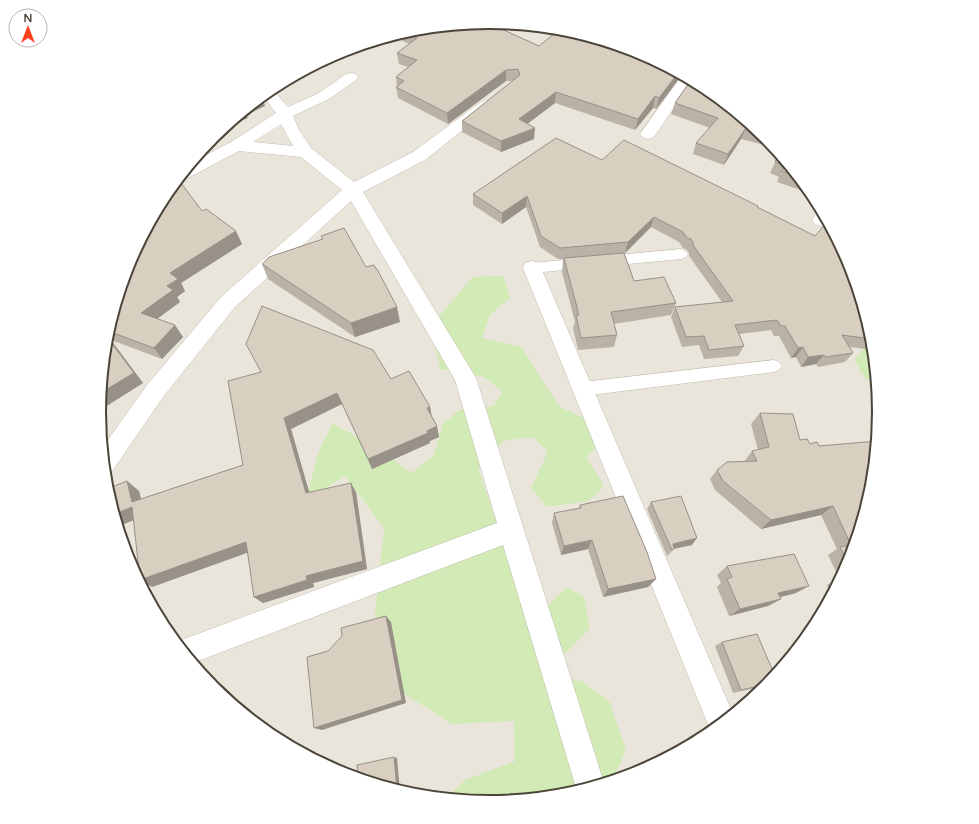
<svg xmlns="http://www.w3.org/2000/svg" width="979" height="824" viewBox="0 0 979 824" font-family="'Varela Round',sans-serif">
<rect width="100%" height="100%" fill="#f6f3ec"/>
<path fill="#eae5da" d="M101 412a389 389 0 1 1 778 0a389 389 0 1 1-778 0Z"/>
<path fill="#d2eab5" d="M503,276L510,298L490,315L482,338L522,347L541,379L560,407L610,430L587,458L604,486L589,501L547,507L531,488L548,452L533,437L503,441L478,469L512,565L548,606L566,587L584,597L590,628L545,675L582,681L609,701L626,750L613,780L565,795L489,802L447,798L465,780L515,761L514,721L452,724L371,673L376,603L384,528L345,476L306,500L319,451L333,423L383,452L412,473L434,455L443,423L460,410L493,406L503,392L484,377L440,369L436,351L440,315L473,277Z
M870,342L873,343L877,382L865,378L854,360Z"/>
<g fill="none" stroke-linecap="round" stroke-linejoin="round">
<defs>
<path id="lane" d="M681,249L686,251L688,254L686,257L681,259L532,273L527,272L525,268L527,264L532,263Z
M774,360L779,362L782,366L779,370L774,372L583,396L577,394L575,389L577,384L583,382Z"/>
<path id="street" d="M351,73L356,74L358,77L356,80L329,99L293,116L299,130L311,148L354,182L413,152L481,102L486,100L491,102L494,105L425,160L363,192L476,378L604,783L577,791L503,545L193,663L176,642L497,523L455,380L351,201L235,307L163,397L113,470L106,473L103,447L147,385L221,297L342,190L301,157L239,151L190,177L184,178L180,177L193,162L231,142L276,113L263,96L272,89L288,107L319,93L346,74ZM281,124L293,146L253,142Z
M682,75L693,80L654,137L648,139L642,137L640,134Z
M821,209L828,223L821,226L815,224L812,220L818,210Z
M532,261L539,263L541,268L733,714L711,732L523,268L525,263Z"/>
</defs>
<use href="#lane" stroke="#c2bbae" stroke-width="1"/>
<use href="#street" stroke="#c2bbae" stroke-width="1"/>
<use href="#lane" fill="#fff" fill-rule="evenodd"/>
<use href="#street" fill="#fff" fill-rule="evenodd"/>
</g>
<path fill="#bab2a6" d="M490,24L539,46L566,30L620,46L616,49L682,75L656,109L653,108L635,130L555,103L527,124L534,139L501,152L462,132V121L513,81H506L448,124L398,98L396,87L397,86L396,77L408,67L399,64L397,53L409,44L392,36L414,29Z
M340,52L329,62L326,67L324,65L318,64Z
M706,88L765,136L775,148L741,139L724,165L693,154L696,143L710,128L671,114L675,103Z
M779,154L812,194L777,182L779,177L770,173Z
M602,160L757,207L872,336L873,350L849,347L853,353L845,362L818,367L816,364L801,367L796,357L791,358L779,336H774L771,330L739,334L744,346L738,356L704,359L699,345L682,347L671,317L675,307L722,302L689,256V253L687,250L683,248L679,242L651,227L625,253H624L634,281L676,303L671,315L614,324L617,335L614,347L578,350L573,328L575,322L562,272L563,259H558L540,247L526,207L502,224L473,205V194Z
M202,211L242,244L181,283L185,291L177,297L180,302L157,319L183,337L162,359L111,340L143,383L105,407L106,408L100,413L107,336L129,263Z
M321,236L366,267L400,322L355,337L268,279L262,264L322,239Z
M391,379L430,407L431,415L437,426L439,437L430,441V443L372,469L342,404L291,429L309,492H356L367,569L313,583L314,587L263,603L254,597L248,552L152,587L133,520L119,526L107,489L127,481L139,491L141,499L243,465L228,381Z
M760,413L800,440L810,444L819,446L877,441L850,561L832,595L827,585L839,578L828,555L837,549L821,515L761,529L715,490L710,479L717,470L744,462L752,451L758,450L751,424Z
M651,502L692,545L674,549L667,556L647,509Z
M580,505L656,579L648,587L603,597L588,549L561,555L552,523L554,513L579,508Z
M727,566L796,593L780,597L781,599L768,606L729,616L717,587L721,583L717,575Z
M722,642L775,676L768,685L733,693L715,646Z"/>
<path fill="#979187" d="M611,43L620,46L606,57L608,46Z
M348,49L329,62L326,67L324,60L340,52Z
M506,70V81L448,124L447,113Z
M678,73L682,75L656,109L659,98Z
M556,92L555,103L518,131L519,119Z
M655,96L653,108L635,130L638,119Z
M262,97L265,106L246,115L248,118L225,127Z
M535,128L534,139L501,152V141Z
M746,128L741,139L724,165L728,154Z
M527,196L526,207L502,224V213Z
M654,217L651,227L625,253L628,242Z
M236,231L242,244L181,283L185,291L177,297L180,302L150,324L141,313L167,286L170,273Z
M397,307L400,322L355,337L351,323Z
M175,325L183,337L162,359L154,348Z
M107,335L143,383L105,407L106,408L100,413Z
M803,347L796,357L791,358L798,348Z
M824,355L816,364L801,367L808,357Z
M337,393L342,404L291,429L312,502L306,493L284,418Z
M430,407L432,418L427,408Z
M437,426L439,437L430,441V443L372,469L368,459Z
M127,481L139,491L144,511L132,502Z
M351,483L356,492L367,569L313,583L314,587L263,603L254,597L306,576Z
M833,506L821,515L761,529L771,520Z
M132,507L144,516L119,526L115,514Z
M697,538L692,545L672,549L673,544Z
M592,540L588,549L561,555L564,546Z
M246,542L255,550L152,587L140,580Z
M656,579L648,587L603,597L608,589Z
M809,586L796,593L765,601L778,593Z
M781,599L768,606L729,616L740,609Z
M386,616L391,622L406,703L322,730L314,728Z
M394,757L397,758L400,791L397,790Z"/>
<path fill="#d8cfc1" stroke="#979187" d="M486,22L539,46L560,29L566,30L611,43L608,46L666,66L678,73L659,98L655,96L638,119L556,92L519,119L535,128L501,141L462,121L520,75L518,69L506,70L447,113L396,87L404,81L396,77L417,60L397,53L417,38L405,32L414,29Z
M691,80L706,88L760,132L746,128L728,154L696,143L718,118L675,103Z
M556,138L602,160L624,140L758,206L757,207L815,236L828,221L850,263L872,336V339L842,335L853,353L826,357L824,355L808,357L803,347L798,348L785,326H781L777,320L735,325L744,346L709,350L704,336L686,337L675,307L733,301L693,245V242L691,239L687,238L683,232L654,217L628,242L560,248L541,236L527,196L502,213L473,194Z
M779,154L798,176L782,171L785,166L775,162Z
M178,179L202,211L206,209L236,231L170,273L178,279L167,286L173,290L141,313L175,325L154,348L108,331L129,263L165,195Z
M344,228L366,267L374,265L376,269H377L397,307L351,323L262,264L269,257L323,239L321,236Z
M624,253L634,281L664,277L676,303L611,312L617,335L581,338L576,315H579L564,258Z
M262,306L373,350L391,379L409,371L430,407L427,408L437,426L427,431L428,433L368,459L337,393L284,418L306,493L351,483L363,561L306,576L307,580L254,597L246,542L140,580L132,507L115,514L107,489L127,481L132,502L243,465L228,381L261,372L246,344Z
M107,337L134,373L102,392Z
M760,413L793,414L800,440L807,439L810,444L817,442L819,446L877,441L872,488L850,561L848,564L840,547L851,545L833,506L771,520L723,481L717,470L727,462L757,461L752,451L769,447Z
M623,496L647,552L656,579L608,589L592,540L564,546L554,513L581,508L580,505Z
M681,496L697,538L673,544L674,549L672,550L651,502Z
M794,554L809,586L778,593L781,599L740,609L727,579L732,577L727,566Z
M386,616L402,700L314,728L307,657L328,651L342,636L341,628Z
M757,634L775,676L768,684L741,690L722,642Z
M394,757L397,790L358,778L357,765Z"/>
<path d="M0 0H979V824H0ZM106 412a383 383 0 1 1 766 0a383 383 0 1 1-766 0Z" fill="#fff" fill-rule="evenodd"/>
<path fill="none" stroke="#4b4439" stroke-width="2" d="M106 412a383 383 0 1 1 766 0a383 383 0 1 1-766 0Z"/>
<g transform="translate(28 28)"><circle r="19" fill="#ffffff" stroke="#b7b4b0"/>
<path d="M0-3L7 15L0 10L-7 15Z" fill="#fc3f1d"/>
<text y="-6" font-size="11" font-weight="bold" text-anchor="middle" fill="#4b4439">N</text>
</g>
</svg>
